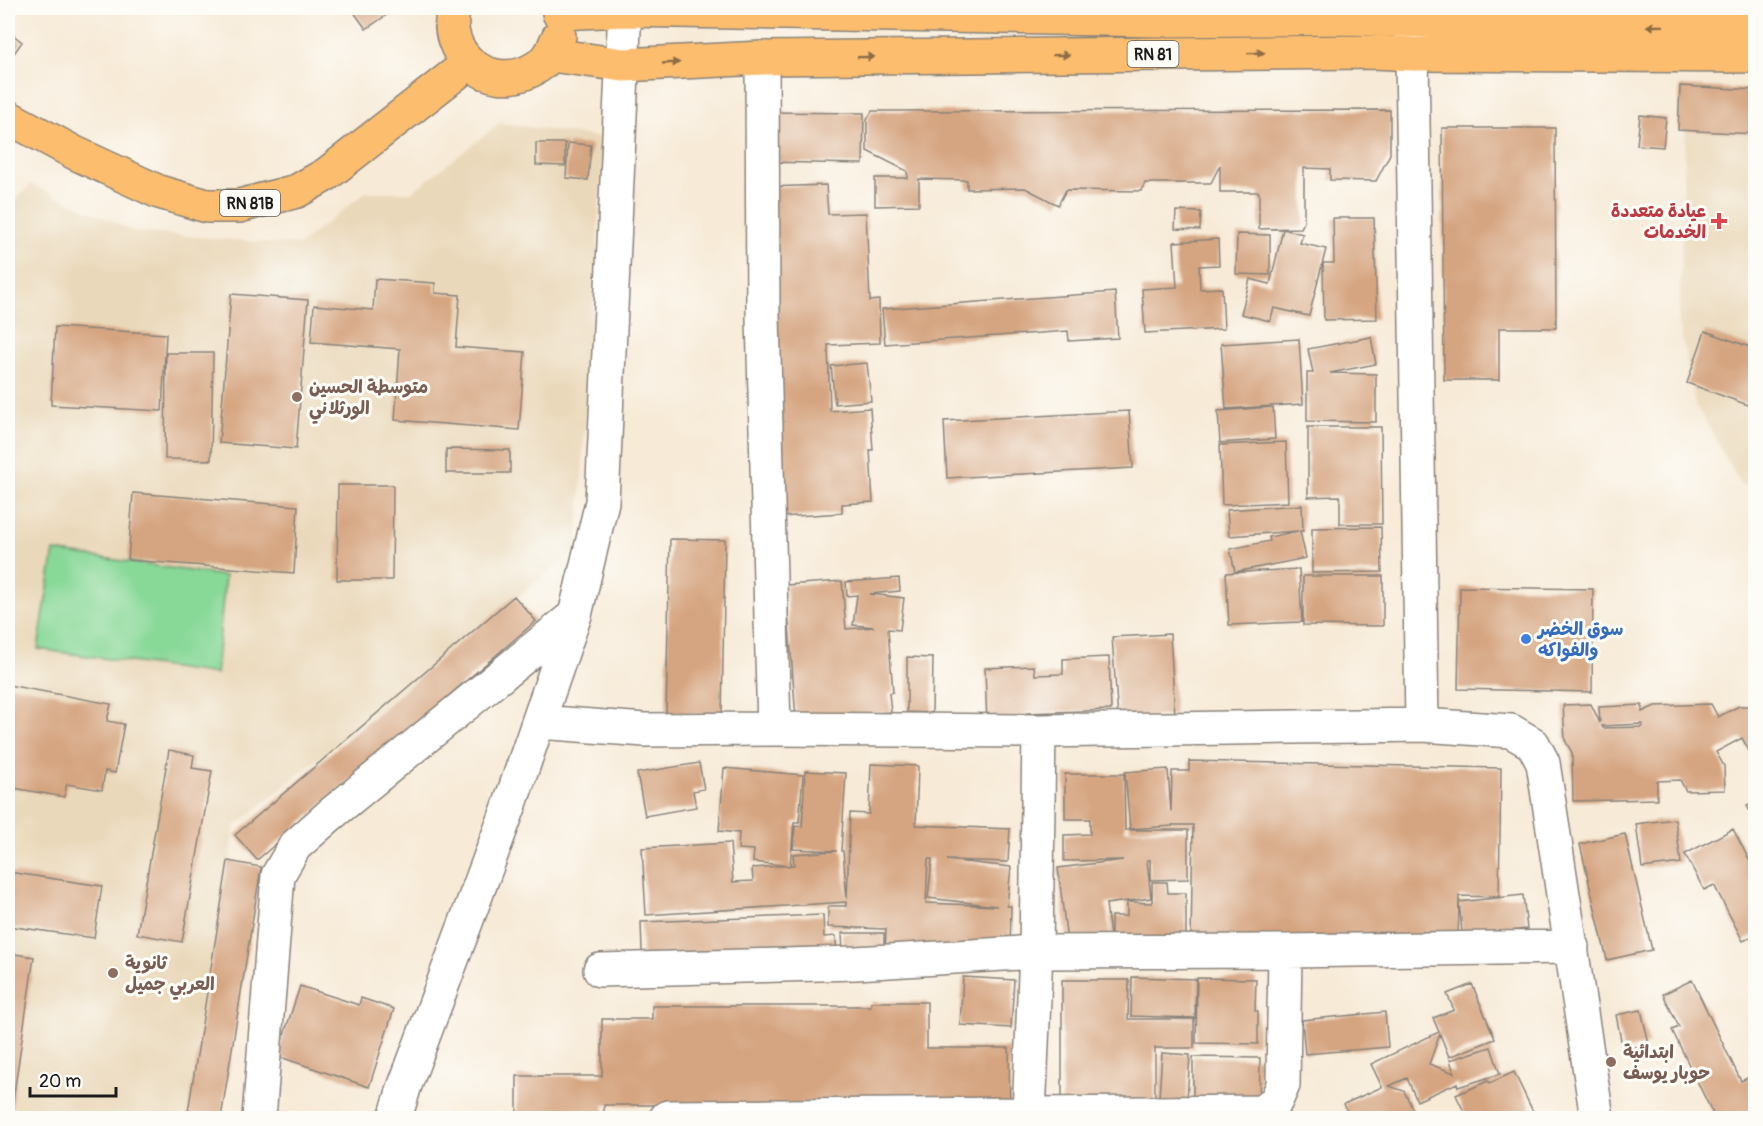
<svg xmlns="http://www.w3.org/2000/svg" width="1763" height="1126" viewBox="0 0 1763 1126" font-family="Pangolin,'Playpen Sans Arabic',sans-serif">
<rect width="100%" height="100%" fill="#fdfcf7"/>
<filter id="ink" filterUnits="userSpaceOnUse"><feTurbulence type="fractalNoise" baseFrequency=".0167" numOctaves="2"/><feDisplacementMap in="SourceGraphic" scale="12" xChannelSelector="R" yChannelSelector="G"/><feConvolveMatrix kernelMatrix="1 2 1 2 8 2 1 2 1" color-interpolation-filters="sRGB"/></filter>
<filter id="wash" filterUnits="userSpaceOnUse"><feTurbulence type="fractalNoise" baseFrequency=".008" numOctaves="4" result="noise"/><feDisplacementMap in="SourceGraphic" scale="24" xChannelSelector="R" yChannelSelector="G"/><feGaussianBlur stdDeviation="1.35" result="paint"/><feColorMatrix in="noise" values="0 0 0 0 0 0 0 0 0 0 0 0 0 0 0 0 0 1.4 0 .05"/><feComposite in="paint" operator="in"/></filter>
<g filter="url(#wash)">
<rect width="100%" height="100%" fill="#f7ead7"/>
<path fill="#ead8ba" d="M1686,116L1755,120V486L1741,485L1695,403L1679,323Z
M500,123L604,138L577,549L234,827L203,1118H8V209L31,184L135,232L299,245L366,192H412Z"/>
<path fill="#88d898" stroke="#527a5a" stroke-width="1.5" d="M54,551L225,576L216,674L38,649Z"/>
<g id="blocks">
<path fill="#d5a480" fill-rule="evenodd" d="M351,8H392L394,10L366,29Z
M1628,8H1676L1671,12L1628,9Z
M8,31L22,42L8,62Z
M1680,86L1756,90V134L1678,130Z
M1390,110V154L1376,181L1330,180V169L1304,168V222L1301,228L1259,229V192H1220V165L1211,183H1145L1141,191L1066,190L1058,205L1025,188L967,189V180L919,179V205L875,206V178H908L907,171L867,151V120L872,111Z
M763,112L864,113L863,164L763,162Z
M1640,115L1666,118L1663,147L1637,145Z
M1442,128H1555L1556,328H1499V380H1444Z
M536,143H565V166L536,165Z
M568,143L591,145L588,180L566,178Z
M826,185L828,214L866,213L870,301L879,300L880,343L828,345L830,411L870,408L873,450H870L873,502L842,504V513L781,517L766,187Z
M1176,211L1201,212L1200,230L1175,229Z
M1333,218H1374L1377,319L1324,320L1323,263H1334Z
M1283,229L1303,234L1300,243L1326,249L1309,316L1274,308L1270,321L1241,314L1250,279L1270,284Z
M1237,234L1270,235V275L1236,274Z
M1218,239L1219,265L1199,266L1200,289L1222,288L1224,329L1145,333L1142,289L1177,287L1174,242Z
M375,279L435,283V293L460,295L456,347L525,352L519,430L395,420L400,349L311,342L314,305L373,310Z
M1115,292L1118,338L1069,341L1068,331L885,344L882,309Z
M231,294L308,300L296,449L219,443Z
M55,327L166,334L162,411L51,405Z
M1705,331L1756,349V408L1687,383Z
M1371,337L1376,364L1330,373L1376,374V422L1307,421V373H1313L1308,349Z
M1299,339L1303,404L1226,409L1221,344Z
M166,353H213L211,460L165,459Z
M867,363L871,401L835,404L831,366Z
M1273,407L1275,439L1220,443L1218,411Z
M1129,411L1133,468L947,478L944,421Z
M1308,427H1381L1382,524H1340V496L1308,497Z
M1286,442L1288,502L1222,505L1220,445Z
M446,449L510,450V473H446Z
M338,485H393L392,580H337Z
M133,493L298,506L294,573L128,560Z
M1302,505L1303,531H1300L1306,558L1235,572L1230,549L1270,541L1269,537L1298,531L1229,536L1227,510Z
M1381,527L1382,572L1312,573V528Z
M670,539L725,540L722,715L666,714Z
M1299,569L1302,622L1229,625L1226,573Z
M1303,576H1383V626L1303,625Z
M899,578L900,591L870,594L904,598L900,630L888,629L893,692L889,693L891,712L796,719L786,585L842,581L846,629L874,627L853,625L857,595L847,596L846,582Z
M1460,587L1593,589L1592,692L1458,689Z
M514,596L536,621L257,860L235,835Z
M1170,634L1175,715L1118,719L1112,637Z
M907,657L933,658L932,713L907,712Z
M1109,657L1111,710L1027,713V724L987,726L985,668L1034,666L1035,675L1063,674V659Z
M8,685L111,704L107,721L124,724L115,773L105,771L102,790L67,784L64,797L8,787Z
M1591,704L1600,723L1599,707L1642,705V712L1655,706L1711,704L1718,717L1739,706H1756V764L1742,738L1716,752L1724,766L1725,790L1686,791L1680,780L1657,781V799L1573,801L1572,753L1565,740L1563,705ZM1642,724V727L1603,728L1602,726Z
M169,750L194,755L192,768L212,771L182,942L137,934Z
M1189,761L1501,768L1499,897L1459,896L1458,947L1191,940L1193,825H1172V826L1130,829L1125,772L1168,769L1171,812L1172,771H1189Z
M699,763L704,789L693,791L696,807L645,816L637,773Z
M871,764L918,766L916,825L1010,829L1008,862L947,860L1011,867L1007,906H1011L1010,950L885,957L886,929L828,927V906H846V902L646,915L642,848L730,843L733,882L753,881L752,868L794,865L793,854L837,851L793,849L795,826L802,827L805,771L846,773L841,851H843L847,899L850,813L869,814ZM928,859H932L928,898L997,906L926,903Z
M724,768L803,775L799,822H794L790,866L753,862L754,850L738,849L739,833L719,831Z
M1065,774H1124L1125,830H1188V879L1150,880V860H1147L1151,898L1106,904L1111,944L1068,949L1058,868L1123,860L1064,861V835L1090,834V819H1065Z
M1756,802V822L1747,806Z
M1675,819L1681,863L1642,868L1636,824Z
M1733,829L1756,873V935L1743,941L1714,885L1704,890L1685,854Z
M1625,834L1652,950L1607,960L1580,844Z
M228,861L261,867L221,1118H187Z
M8,872L102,886L94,938L8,926Z
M1152,882H1167L1168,893H1186V949L1111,950V916H1127V902L1152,903Z
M1523,895L1527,929L1511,931L1513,947L1464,951L1459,902Z
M823,915L824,937L836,936L837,973L643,980L641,922Z
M842,933H884V951L843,952Z
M8,953L34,957L11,1114L8,1113Z
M963,977L1014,980L1011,1028L960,1025Z
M1132,977L1196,979L1195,1018L1131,1016Z
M1197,978L1256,979L1255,1011H1258V1044L1196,1043Z
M1062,980H1129L1128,1019H1194V1048H1155V1109L1062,1108Z
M1692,980L1741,1081L1756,1074V1108L1733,1118H1715L1672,1030L1679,1027L1663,994Z
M1472,984L1495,1039L1449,1057L1440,1034L1429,1064L1454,1073L1450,1060L1491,1047L1500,1074L1458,1087L1457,1083L1417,1101L1407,1078L1389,1086L1404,1091L1417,1118H1350L1344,1104L1382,1087L1371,1064L1439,1032L1433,1018L1454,1010L1447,994Z
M300,986L359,1005L361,998L394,1009L369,1087L277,1056Z
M871,1002H927V1048H1009L1010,1118H655V1105H604V1118H517V1076H602V1019H652V1006H871Z
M1641,1010L1649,1044L1623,1050L1616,1015Z
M1385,1012L1388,1047L1305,1054L1302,1020Z
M1162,1053L1190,1055L1186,1114L1158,1112Z
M1193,1057L1260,1058L1259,1109H1193Z
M1514,1072L1536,1118H1467L1456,1095L1488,1081L1490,1083Z"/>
</g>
</g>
<g filter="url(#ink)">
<use href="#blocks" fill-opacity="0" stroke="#8a837a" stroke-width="1.5"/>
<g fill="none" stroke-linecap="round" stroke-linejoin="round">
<defs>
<path id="minor" d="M1413,25L1412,54L1422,725
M762,58L763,317L774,729
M539,722L645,730L774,729L1039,731L1422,725L1511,731L1533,744L1543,763L1597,1118
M600,970L856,963L1036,952L1285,951L1572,947
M259,1118L278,875L295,846L330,815L575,615
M395,1118L404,1088L509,807L575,615L602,502L625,8
M666,1118L668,1117L1262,1112L1276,1101L1283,1085L1285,951
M1030,1118L1029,1114L1036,952L1039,731"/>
<path id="major" d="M454,8C441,53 488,92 530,71C538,67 547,61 551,53C554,48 556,41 559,36
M559,13L624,10L1158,20L1349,18L1574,27L1756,25
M551,55L623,65L762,58L1374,52L1412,54L1756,56
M8,117L75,153L159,192L207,206H239L297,191L327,174L469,63"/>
</defs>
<use href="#minor" stroke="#8a837a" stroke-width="36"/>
<use href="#major" stroke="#8a837a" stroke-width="36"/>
<use href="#minor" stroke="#fff" stroke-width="33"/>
<use href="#major" stroke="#fcbd6e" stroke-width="33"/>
</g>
<defs><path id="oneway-solid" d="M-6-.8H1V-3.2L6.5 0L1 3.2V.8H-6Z" transform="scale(1.5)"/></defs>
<g fill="#8c6c45">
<use href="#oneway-solid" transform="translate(1655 26) rotate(179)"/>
<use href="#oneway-solid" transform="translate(1256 53) rotate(-1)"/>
<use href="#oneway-solid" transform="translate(1061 55) rotate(-1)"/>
<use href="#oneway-solid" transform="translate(866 57) rotate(-1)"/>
<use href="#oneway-solid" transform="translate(671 63) rotate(-3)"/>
</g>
</g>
<path fill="#e0444e" stroke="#fdfcf7" stroke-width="2" d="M1716 212h6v6h6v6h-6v6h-6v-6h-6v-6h6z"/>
<g fill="#8d6e63" stroke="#fdfcf7" stroke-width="2">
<circle cx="297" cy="397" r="6"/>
<circle cx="113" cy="973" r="6"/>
<circle cx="1611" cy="1062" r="6"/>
</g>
<circle fill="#3f7fe0" stroke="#fdfcf7" stroke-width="2" cx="1526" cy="639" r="6"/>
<g text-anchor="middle" stroke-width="6" stroke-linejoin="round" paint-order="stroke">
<g fill="#fdfcf7" stroke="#605f5e" stroke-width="1.5">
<rect x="1127.5" y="41" width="51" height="26" rx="4.5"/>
<rect x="220" y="190" width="60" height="26" rx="4.5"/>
</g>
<g font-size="16" font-weight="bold" fill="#1c1c1c">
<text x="1153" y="60">RN 81</text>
<text x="250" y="209">RN 81B</text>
</g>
<g font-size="18" font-weight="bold" fill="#be3a42" stroke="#fdfcf7" text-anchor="end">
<text x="1706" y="217">عيادة متعددة<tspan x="1706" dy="21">الخدمات</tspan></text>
</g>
<g font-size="18" font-weight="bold" fill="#785e54" stroke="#fdfcf7" text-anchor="start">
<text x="309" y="393">متوسطة الحسين<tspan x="309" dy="21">الورثلاني</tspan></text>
<text x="125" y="969">ثانوية<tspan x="125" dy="21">العربي جميل</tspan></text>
<text x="1623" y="1058">ابتدائية<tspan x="1623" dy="21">حوبار يوسف</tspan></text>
</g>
<g font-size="18" font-weight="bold" fill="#366cbe" stroke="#fdfcf7" text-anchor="start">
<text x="1538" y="635">سوق الخضر<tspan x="1538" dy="21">والفواكه</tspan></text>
</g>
</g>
<rect width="1763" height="1126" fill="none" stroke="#fdfcf7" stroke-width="30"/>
<path d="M30 1087v9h86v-9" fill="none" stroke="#1c1c1c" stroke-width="3"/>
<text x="39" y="1087" font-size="18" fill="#1c1c1c" stroke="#fdfcf7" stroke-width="4.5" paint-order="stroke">20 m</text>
</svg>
